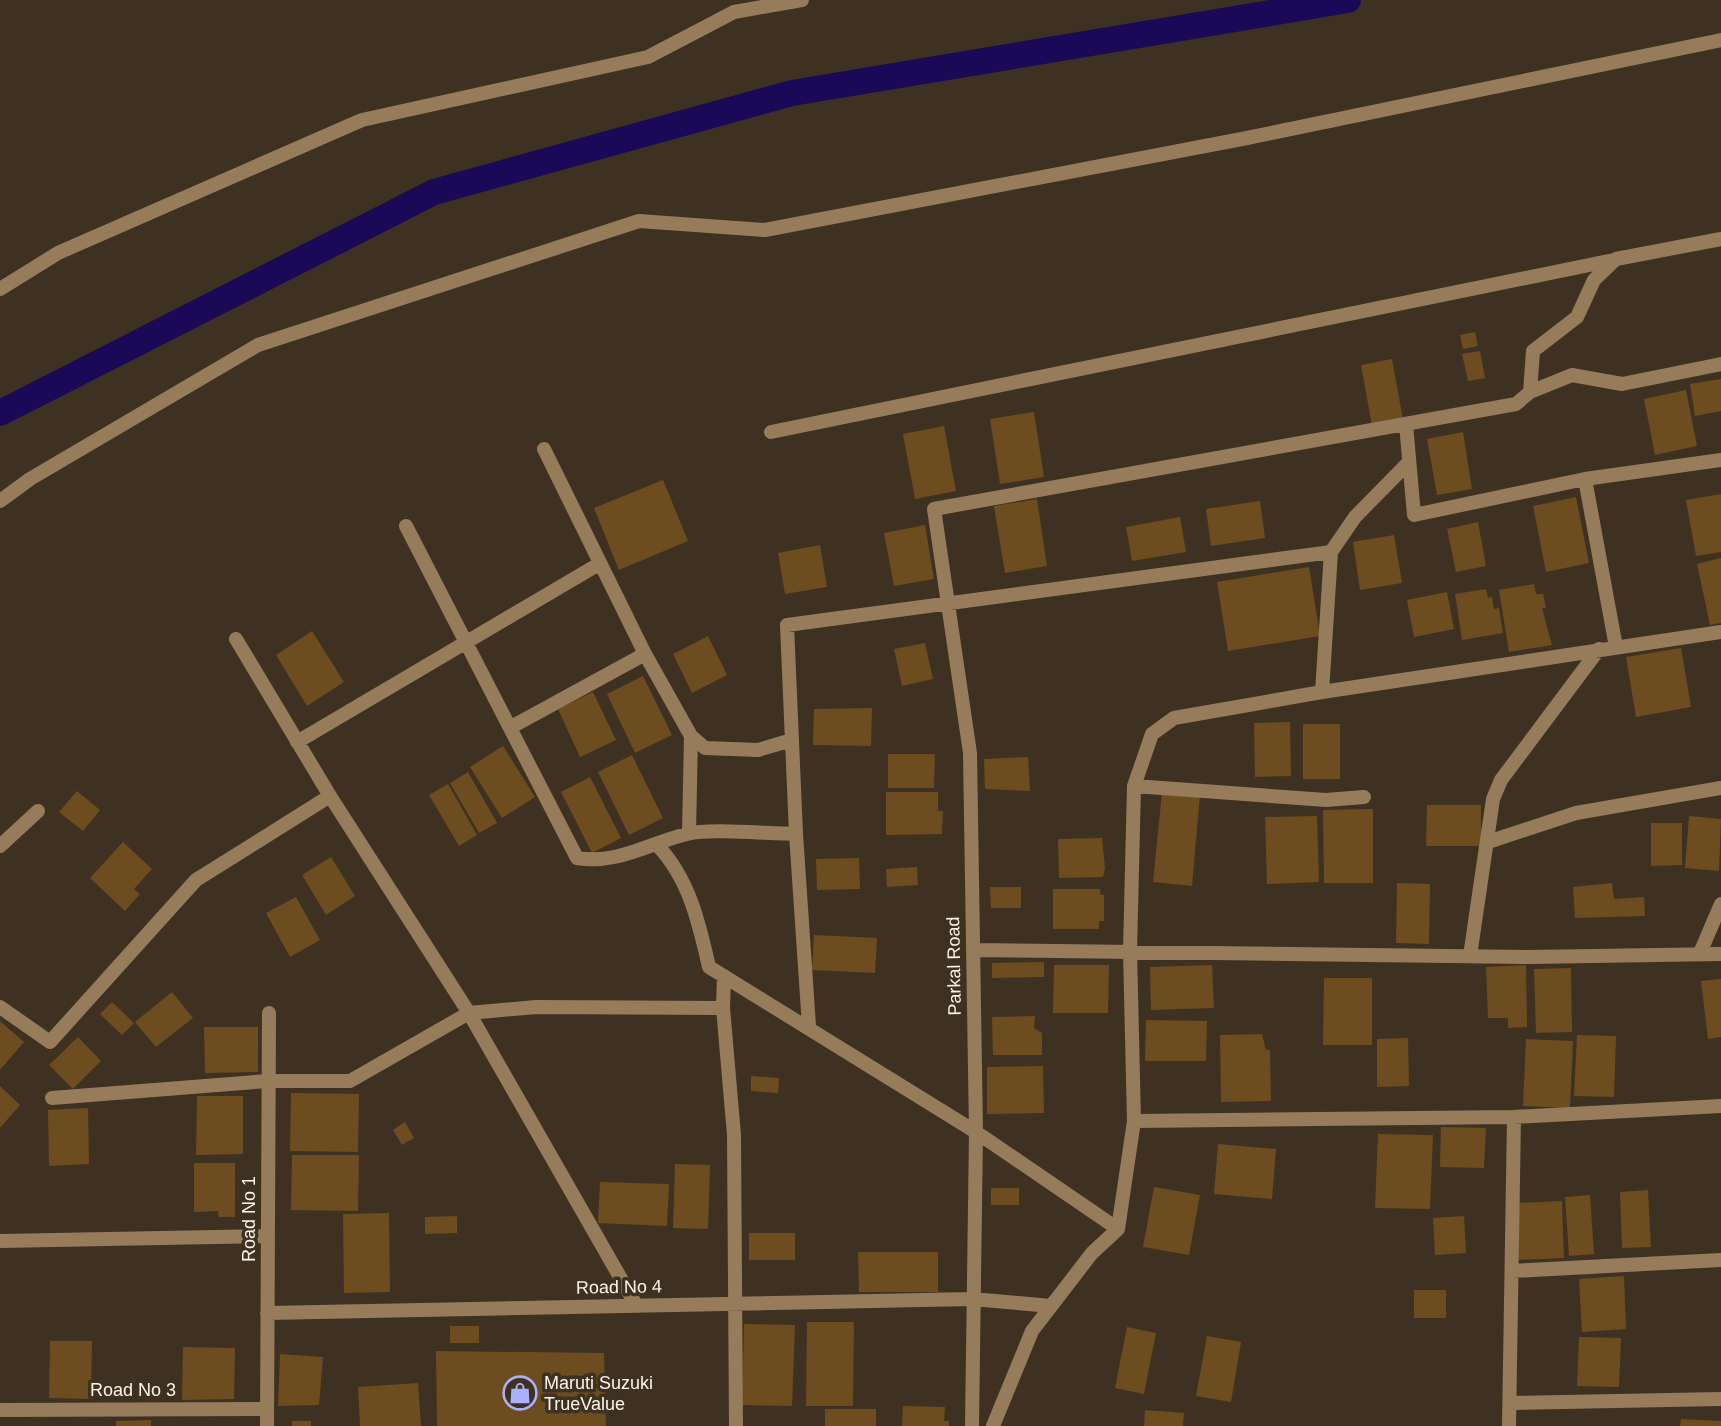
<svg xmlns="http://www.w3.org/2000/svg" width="1721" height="1426" viewBox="0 0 1721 1426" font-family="Arial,sans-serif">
<rect width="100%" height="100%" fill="#3f3121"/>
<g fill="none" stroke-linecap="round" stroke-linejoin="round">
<path stroke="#190956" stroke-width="26" d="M0,413L434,192L792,93L1348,0"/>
</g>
<path fill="#6d4c1f" d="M1475,332L1478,346L1463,349L1460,335Z
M1480,351L1485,378L1468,381L1462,354Z
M1392,359L1403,420L1372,426L1361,365Z
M1721,379V411L1695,416L1690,384Z
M1686,390L1697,446L1655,455L1644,399Z
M1034,412L1044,477L1000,484L990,419Z
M944,426L956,491L915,499L903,434Z
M1463,432L1472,489L1437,495L1427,439Z
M663,480L688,541L619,570L594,508Z
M1721,494V552L1696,556L1686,500Z
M1576,497L1589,563L1546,572L1533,506Z
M1037,499L1047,566L1005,573L994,506Z
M1260,501L1265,538L1211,546L1206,509Z
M1180,517L1186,552L1132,561L1126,527Z
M1478,522L1486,566L1456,572L1447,529Z
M925,525L934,579L894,586L884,533Z
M1394,535L1402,583L1360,590L1353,542Z
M820,545L827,587L785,594L778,553Z
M1721,558V623L1710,625L1697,564Z
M1309,567L1320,636L1228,651L1217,582Z
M1534,584L1536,594H1543L1546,608H1542L1552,645L1509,652L1499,590Z
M1486,589L1488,598L1492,597L1494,609L1499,608L1503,633L1462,640L1455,594Z
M1447,592L1454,629L1414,637L1407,600Z
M312,631L344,682L307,706L276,655Z
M708,636L727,675L692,693L673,654Z
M925,643L933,679L902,686L894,649Z
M1681,648L1691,707L1636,717L1626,657Z
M643,676L672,735L635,753L607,694Z
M593,692L616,740L580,757L558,709Z
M872,708L871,746L813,745L814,709Z
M1290,722L1291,776L1255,777L1254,723Z
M1303,724H1340V779H1303Z
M503,746L535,797L502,818L470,767Z
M888,754H935L934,788H888Z
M632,755L663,818L629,835L598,772Z
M1028,757L1030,791L985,789L984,759Z
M468,772L497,823L479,833L450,783Z
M590,777L621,838L592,853L561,792Z
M448,784L477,835L459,846L429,795Z
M77,791L100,810L83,831L59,812Z
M886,792H938V811H943L942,834L886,835Z
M1162,792L1200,795L1192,886L1153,882Z
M1427,805H1481V846H1426Z
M1373,809V883H1324L1323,810Z
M1317,816L1319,882L1267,884L1265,817Z
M1689,816L1721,819L1719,871L1685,868Z
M1651,823H1682V865L1651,866Z
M1102,838L1105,868L1103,877L1059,878L1058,839Z
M123,842L152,869L134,889L140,894L125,911L90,878Z
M331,857L355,896L326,915L302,875Z
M859,858L860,889L817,890L816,859Z
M917,867L918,885L887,887L886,869Z
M1397,883L1430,884L1429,944L1396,943Z
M1612,883L1614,899L1644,897L1645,916L1575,918L1573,887Z
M990,887H1021V908H991Z
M1053,889H1100V894L1104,895V921H1099V929H1053Z
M296,897L320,940L290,957L266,913Z
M814,935L877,938L875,973L812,970Z
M1044,962V977L992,978V963Z
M1054,965H1109L1108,1013H1053Z
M1212,965L1214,1008L1151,1010L1150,967Z
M1526,965L1527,1027L1508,1028V1018H1488L1486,967Z
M1571,968L1572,1032L1536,1033L1534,969Z
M1324,978H1372V1045H1323Z
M1721,979V1037L1708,1039L1701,981Z
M172,992L193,1018L156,1047L135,1022Z
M112,1002L134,1023L122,1035L100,1014Z
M1035,1016L1034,1028L1042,1033V1055H993L992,1017Z
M1146,1020L1207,1021L1206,1061H1145Z
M0,1021L24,1042L0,1070Z
M204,1027H258V1072L205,1073Z
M1262,1034L1266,1050H1270L1271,1101L1221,1102L1220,1035Z
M1577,1035L1616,1036L1614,1097L1574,1096Z
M78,1037L101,1061L73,1089L49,1065Z
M1408,1038L1409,1086L1377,1087V1039Z
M1526,1039L1573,1041L1570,1108L1523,1106Z
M1043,1066L1044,1113L987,1114V1067Z
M751,1076L779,1078L778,1093L751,1091Z
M0,1086L20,1105L0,1128Z
M291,1093L359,1094L358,1152L290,1151Z
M197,1096H243V1154L196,1155Z
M88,1108L89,1164L49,1166L48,1110Z
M405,1122L414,1138L402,1145L393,1130Z
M1441,1127L1486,1128L1484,1168L1440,1167Z
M1378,1134L1433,1135L1430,1209L1375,1208Z
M1218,1144L1276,1149L1272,1199L1214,1194Z
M292,1155H359L358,1211L291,1210Z
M194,1163H235V1217H219L218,1211L194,1212Z
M675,1164L710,1165L708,1229L673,1228Z
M600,1182L669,1184L667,1226L598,1223Z
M1154,1187L1200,1195L1189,1255L1143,1247Z
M991,1188H1019V1205H991Z
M1648,1190L1651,1247L1622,1248L1620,1192Z
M1590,1195L1594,1254L1569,1256L1565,1197Z
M1562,1201L1564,1258L1519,1260L1516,1203Z
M389,1213L390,1292L344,1293L343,1214Z
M457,1216V1233L425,1234V1217Z
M1464,1216L1466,1253L1435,1255L1433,1218Z
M749,1233H795V1260H749Z
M858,1252H938V1292H859Z
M1624,1276L1626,1329L1582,1332L1579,1279Z
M1414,1290H1446V1318H1414Z
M807,1322H854L853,1406H806Z
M744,1324L795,1325L792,1406L742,1405Z
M450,1326H479V1343H450Z
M1127,1327L1156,1333L1144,1394L1115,1388Z
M1207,1336L1241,1342L1231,1402L1196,1396Z
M1579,1337L1621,1338L1619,1387L1577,1386Z
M50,1341H92L91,1399L49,1398Z
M183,1347L235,1348L234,1399L182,1400Z
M436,1351L604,1353L606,1426H437Z
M280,1354L323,1357L319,1405L278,1406Z
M418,1383L421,1426H360L358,1387Z
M903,1406L945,1407L944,1421H949V1426H902Z
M825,1409H876V1426H825Z
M1145,1410L1184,1413L1183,1426H1144Z
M1681,1419L1721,1421V1426H1680Z
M151,1420V1426H116V1421Z
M292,1421H311V1426H292Z"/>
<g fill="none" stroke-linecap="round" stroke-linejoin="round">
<path stroke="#977c5c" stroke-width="14" d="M0,289L58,253L362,120L648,57L734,12L802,0
M1530,392L1572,375L1622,384L1721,364
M1406,424L1414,515L1585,479L1721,460
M771,432L1614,260
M544,449L645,654L691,736L705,748L758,750L792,740
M1585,479L1616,647
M0,501L30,479L258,345L639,221L765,230L1247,138L1721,40
M406,526L577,858C617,865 649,843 687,834C710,828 769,834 796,834
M236,639L330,796L469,1013L636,1305
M1322,692L1331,552L1355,517L1409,462
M511,727L645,654
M297,742L599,564
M1134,786L1326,800L1364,797
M689,833L691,736
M1488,842L1576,813L1721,788
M657,845C689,878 699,923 709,967L976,1132L1118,1229L1134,1121L1130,951L1134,786L1152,734L1174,718L1322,692L1721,632
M0,846L38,811
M973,950L1529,957L1721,954
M1700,953L1721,904
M1470,956L1493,799L1501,780L1599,649
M724,976L723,1008L734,1135L736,1426
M0,1007L50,1042L196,880L330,796
M809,1026L796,834L787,625L1331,552
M52,1098L268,1081H350L469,1013L536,1007L723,1008
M1134,1121L1514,1117L1721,1106
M0,1241L268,1236
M1512,1271L1721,1260
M267,1313L972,1299L1051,1306
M1510,1403L1721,1399
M0,1410L267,1409
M267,1426L269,1013
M972,1426L976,1132L970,753L934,509L1516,404L1530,392L1533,351L1577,317L1594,280L1616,259L1721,239
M993,1426L1032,1331L1092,1253L1118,1229
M1509,1426L1514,1117"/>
</g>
<defs>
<symbol id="shop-ring" viewBox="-11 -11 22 22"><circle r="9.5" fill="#3f3121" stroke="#aab0fb" stroke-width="1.5"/><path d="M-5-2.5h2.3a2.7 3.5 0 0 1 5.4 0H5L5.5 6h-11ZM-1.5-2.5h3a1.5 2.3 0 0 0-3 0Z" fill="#aab0fb"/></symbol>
</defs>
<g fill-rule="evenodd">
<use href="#shop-ring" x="501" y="1374" width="38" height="38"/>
</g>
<g text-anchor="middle" stroke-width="7" stroke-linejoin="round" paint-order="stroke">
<g font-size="18" fill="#fcf3e9" stroke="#3f3121">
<text transform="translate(954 966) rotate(-91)" y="6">Parkal Road</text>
<text transform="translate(249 1219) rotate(-90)" y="6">Road No 1</text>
<text transform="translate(619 1287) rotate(-1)" y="6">Road No 4</text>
<text x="133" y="1396">Road No 3</text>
</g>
<g font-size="18" fill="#fcf3e9" stroke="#3f3121" text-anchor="start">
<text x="544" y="1389">Maruti Suzuki<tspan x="544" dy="21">TrueValue</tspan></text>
</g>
</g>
</svg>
